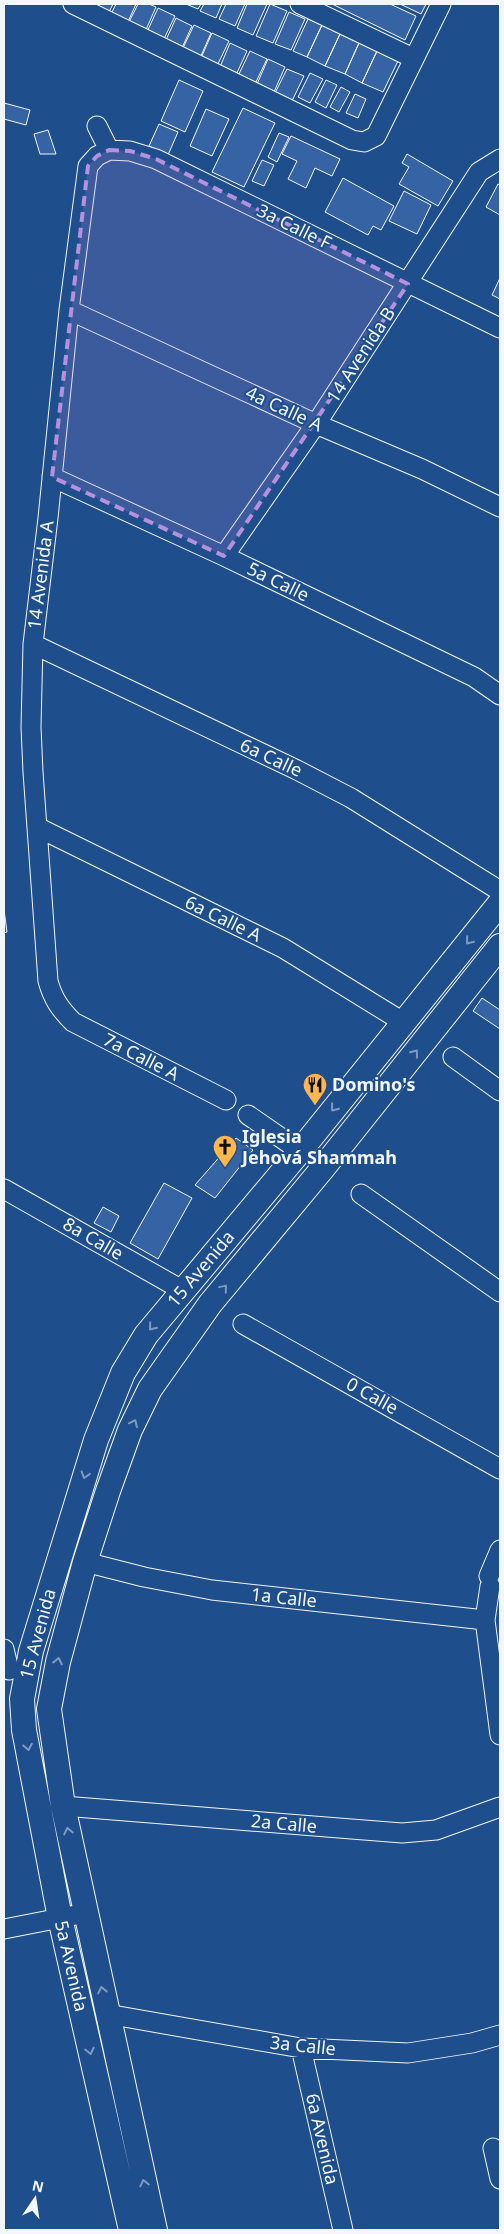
<svg xmlns="http://www.w3.org/2000/svg" width="504" height="2234" viewBox="0 0 504 2234" font-family="'Noto Sans',sans-serif">
<rect width="100%" height="100%" fill="#1f4e8c"/>
<path fill="#3563a3" stroke="#f2f6ff" d="M93,4H113L108,14Z
M116,4H136L127,24L110,16Z
M138,4H149L156,7L145,32L128,24Z
M186,4H201L198,9Z
M204,4H222L216,18L200,11Z
M226,4H245L235,26L219,19Z
M247,4H267L253,35L237,28Z
M270,4L287,11L273,43L256,36Z
M332,4H390L416,16L405,40Z
M400,4H426L421,14Z
M158,8L175,16L163,41L146,34Z
M289,12L305,19L291,50L275,44Z
M176,18L192,26L181,50L165,42Z
M308,19L322,25L307,57L293,51Z
M194,25L211,33L200,58L182,50Z
M322,25L340,34L325,66L307,57Z
M212,33L229,41L217,66L201,58Z
M340,34L359,43L345,74L325,66Z
M230,43L247,51L236,75L220,67Z
M359,43L377,51L362,83L345,74Z
M250,51L267,59L255,84L238,76Z
M377,51L398,61L383,92L362,83Z
M268,59L285,67L274,92L257,84Z
M287,69L304,76L292,101L275,93Z
M310,73L323,79L310,103L298,97Z
M179,80L203,91L185,132L161,121Z
M326,80L337,85L326,108L315,102Z
M341,87L350,92L339,112L330,107Z
M355,94L366,99L358,118L346,113Z
M4,103L30,110L26,125L4,119Z
M243,108L275,123L244,187L212,172Z
M206,109L229,119L212,156L190,146Z
M159,124L178,132L168,155L149,146Z
M48,130L56,154H40L34,134Z
M279,133L289,137L277,162L268,157Z
M291,136L340,159L332,176L315,168L306,188L288,179L297,161L282,154Z
M407,154L453,181L438,206L399,184L409,167L402,163Z
M262,160L274,165L264,186L252,181Z
M343,178L394,206L381,230L373,226L368,235L325,212Z
M498,184L500,185V215L486,207Z
M404,191L431,205L417,234L389,221Z
M500,278V299L492,295Z
M4,910L7,932L4,933Z
M482,998L500,1010V1029L473,1011Z
M236,1138L253,1150L215,1198L195,1185Z
M164,1183L192,1198L158,1259L130,1243Z
M103,1207L119,1216L111,1232L94,1223Z"/>
<g fill="none" stroke-linecap="round" stroke-linejoin="round">
<defs>
<path id="minor" d="M73,4L352,140L364,142L376,136L441,4
M300,4L413,58
M97,126L109,150L130,151L156,159L500,328
M109,150L97,156L88,166L69,310L48,518L33,644L31,727L33,772L48,981C53,999 60,1009 73,1022L226,1100
M69,310L316,424L422,469L500,507
M52,477L224,556L474,677L500,695
M224,556L316,424L479,172L500,159
M33,644L297,770L351,798L500,891
M37,827L283,948L403,1022
M453,1057L500,1091
M248,1115L300,1151
M4,1189L182,1290
M361,1194L500,1292
M243,1324L500,1469
M85,1562L144,1577L212,1590L485,1620
M489,1576L500,1550
M490,1586L485,1620L500,1735
M4,1649L9,1670
M63,1806L402,1833L436,1830L500,1807
M4,1929L86,1913
M107,2014L301,2048L408,2053L472,2043L500,2035
M301,2048L343,2230
M493,2148L500,2179"/>
<path id="major" d="M131,2230L60,1918L24,1730L22,1699L31,1651L96,1440L123,1373L146,1335L300,1151L500,903
M155,2230L63,1806L49,1709L58,1662L85,1562L108,1491L130,1430L150,1389L210,1304L323,1168L500,946"/>
</defs>
<use href="#minor" stroke="#f2f6ff" stroke-width="21"/>
<use href="#major" stroke="#f2f6ff" stroke-width="26"/>
<use href="#minor" stroke="#1f4e8c" stroke-width="19"/>
<use href="#major" stroke="#1f4e8c" stroke-width="24"/>
</g>
<defs><path id="oneway-chevron" d="M-2-3.5L2.5 0L-2 3.5" fill="none" stroke-width="1.6" stroke-linecap="round" stroke-linejoin="round" transform="scale(1.25)"/></defs>
<g stroke="#7e9ac0">
<use href="#oneway-chevron" transform="translate(469 941) rotate(129)"/>
<use href="#oneway-chevron" transform="translate(415 1053) rotate(-52)"/>
<use href="#oneway-chevron" transform="translate(334 1108) rotate(128)"/>
<use href="#oneway-chevron" transform="translate(224 1288) rotate(-50)"/>
<use href="#oneway-chevron" transform="translate(152 1327) rotate(129)"/>
<use href="#oneway-chevron" transform="translate(134 1423) rotate(-64)"/>
<use href="#oneway-chevron" transform="translate(85 1475) rotate(107)"/>
<use href="#oneway-chevron" transform="translate(58 1661) rotate(-78)"/>
<use href="#oneway-chevron" transform="translate(28 1747) rotate(79)"/>
<use href="#oneway-chevron" transform="translate(68 1831) rotate(-102)"/>
<use href="#oneway-chevron" transform="translate(102 1990) rotate(-102)"/>
<use href="#oneway-chevron" transform="translate(90 2051) rotate(77)"/>
<use href="#oneway-chevron" transform="translate(144 2183) rotate(-103)"/>
</g>
<path fill="#b691df" fill-opacity="0.2" stroke="#b691df" stroke-width="4" stroke-dasharray="10 6" stroke-linejoin="round" d="M109,150L130,151L156,159L408,284L224,556L52,477L88,166L97,156Z"/>
<defs>
<symbol id="restaurant-pin" viewBox="-11 -11 22 30"><path d="M0 17L-7.5 6A9.5 9.5 0 1 1 7.5 6Z" fill="#ffb74d" stroke="#1f4e8c"/><path d="M-5-6h1v4h1v-4h1v4h1v-4h1v5L-1.5 .5V6h-2V.5L-5-1ZM5-6V6H3V1.5H1.5Q1.5-4 5-6Z" fill="#111"/></symbol>
<symbol id="church-pin" viewBox="-11 -11 22 30"><path d="M0 17L-7.5 6A9.5 9.5 0 1 1 7.5 6Z" fill="#ffb74d" stroke="#1f4e8c"/><path d="M-1.2-6h2.4v3.5h3.3v2.4h-3.3V6h-2.4V-.1h-3.3v-2.4h3.3Z" fill="#111"/></symbol>
</defs>
<g fill-rule="evenodd">
<use href="#restaurant-pin" x="301" y="1071" width="28" height="38"/>
<use href="#church-pin" x="211" y="1133" width="28" height="38"/>
</g>
<g text-anchor="middle" stroke-width="4" stroke-linejoin="round" paint-order="stroke">
<g font-size="18" fill="#f2f6ff" stroke="#1f4e8c">
<text transform="translate(294 227) rotate(26)" y="6">3a Calle F</text>
<text transform="translate(361 355) rotate(-57)" y="6">14 Avenida B</text>
<text transform="translate(284 409) rotate(25)" y="6">4a Calle A</text>
<text transform="translate(41 575) rotate(-83)" y="6">14 Avenida A</text>
<text transform="translate(278 582) rotate(26)" y="6">5a Calle</text>
<text transform="translate(271 758) rotate(25)" y="6">6a Calle</text>
<text transform="translate(223 919) rotate(26)" y="6">6a Calle A</text>
<text transform="translate(141 1057) rotate(27)" y="6">7a Calle A</text>
<text transform="translate(93 1239) rotate(30)" y="6">8a Calle</text>
<text transform="translate(201 1269) rotate(-50)" y="6">15 Avenida</text>
<text transform="translate(372 1396) rotate(29)" y="6">0 Calle</text>
<text transform="translate(284 1598) rotate(6)" y="6">1a Calle</text>
<text transform="translate(38 1634) rotate(-75)" y="6">15 Avenida</text>
<text transform="translate(284 1824) rotate(5)" y="6">2a Calle</text>
<text transform="translate(71 1966) rotate(77)" y="6">5a Avenida</text>
<text transform="translate(303 2046) rotate(6)" y="6">3a Calle</text>
<text transform="translate(322 2139) rotate(77)" y="6">6a Avenida</text>
</g>
<g font-size="18" font-weight="bold" fill="#f2f6ff" stroke="#1f4e8c" text-anchor="start">
<text x="332" y="1091">Domino's</text>
<text x="242" y="1143">Iglesia<tspan x="242" dy="21">Jehová Shammah</tspan></text>
</g>
</g>
<rect width="504" height="2234" fill="none" stroke="#f2f6ff" stroke-width="10"/>
<g transform="translate(35 2199) rotate(13)" stroke="#1f4e8c" stroke-width="4" paint-order="stroke">
<path d="M0-4L9 19L0 12L-9 19Z" fill="#f2f6ff"/>
<text y="-8" font-size="14" font-weight="bold" text-anchor="middle" fill="#f2f6ff">N</text>
</g>
</svg>
